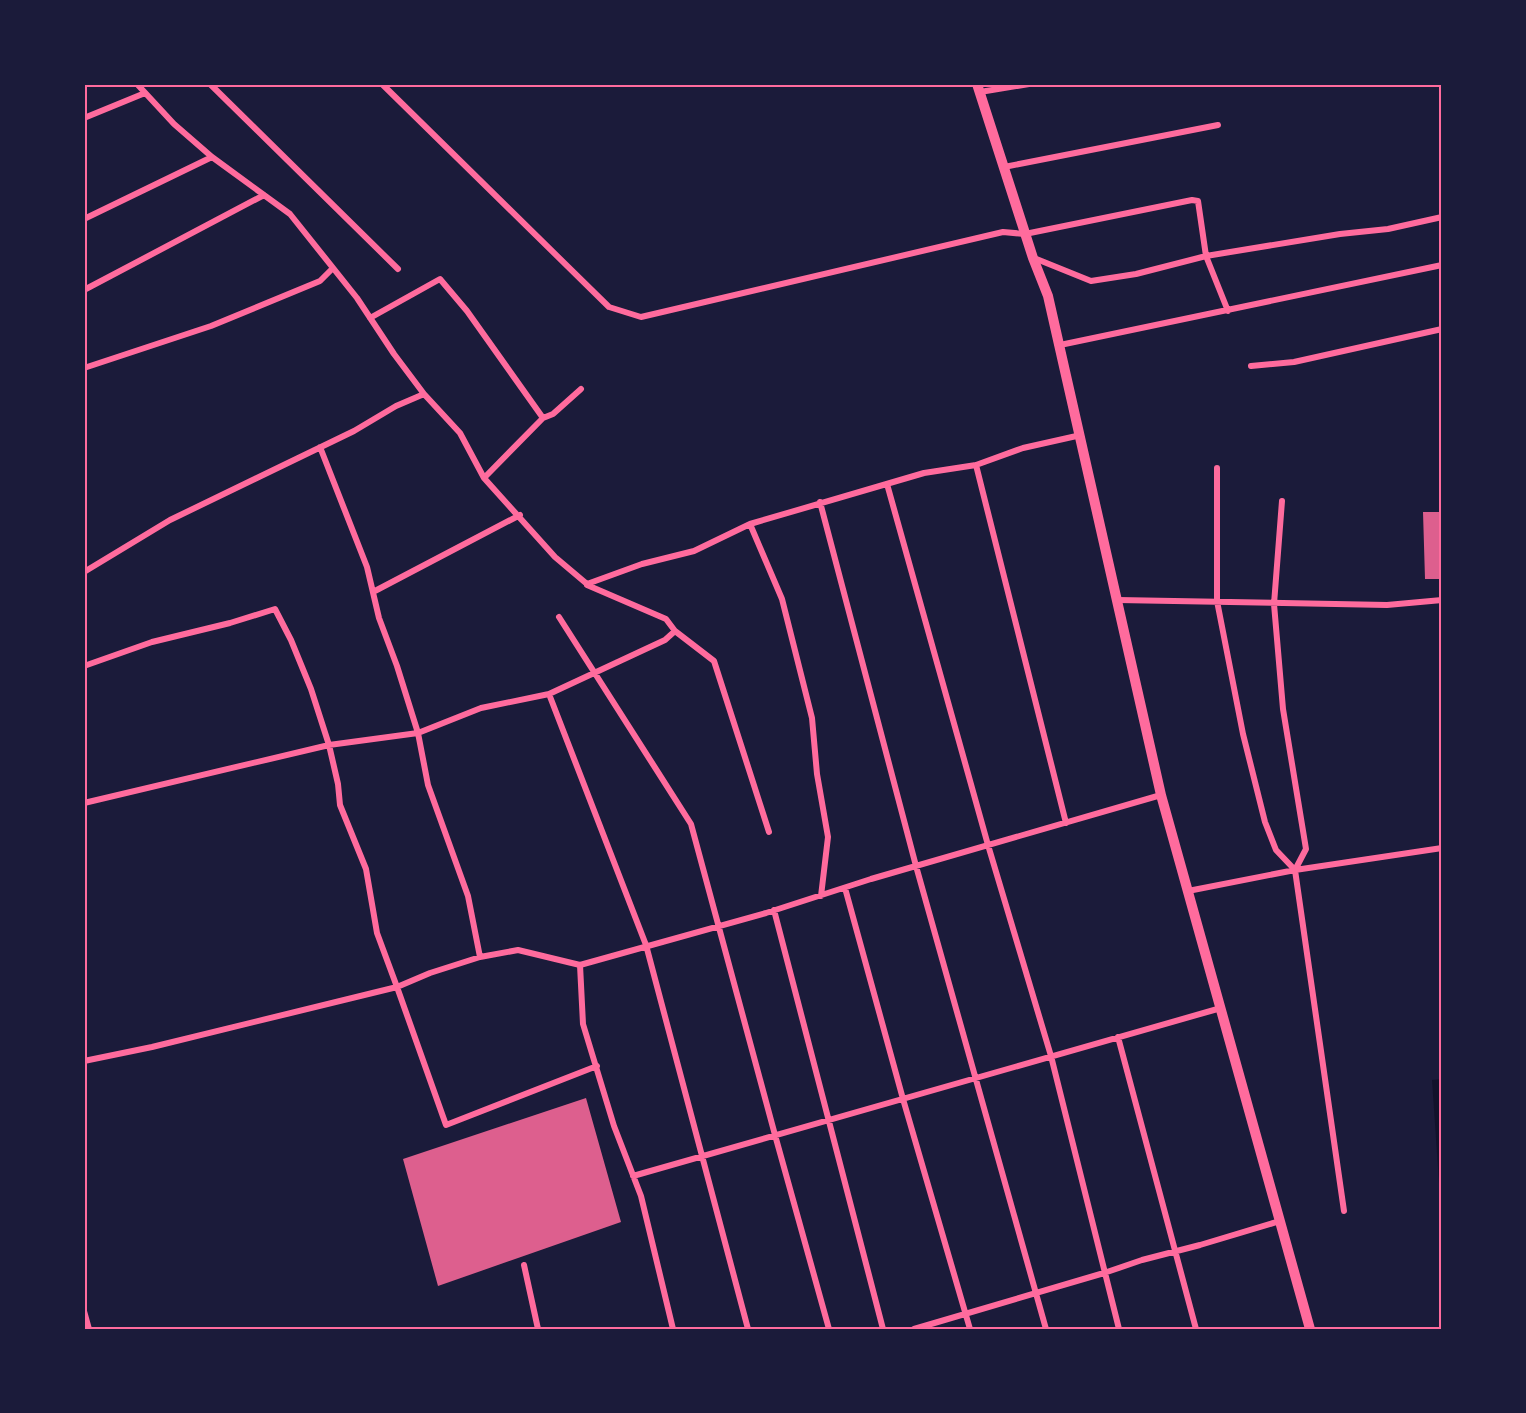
<svg xmlns="http://www.w3.org/2000/svg" width="1526" height="1413" viewBox="0 0 1526 1413" font-family="Helvetica,sans-serif">
<rect width="100%" height="100%" fill="#1b1b3a"/>
<path fill="#12122b" d="M1442,1079V1227L1432,1080Z"/>
<path fill="#dd5f8e" d="M1423,512H1442V579H1425Z
M586,1098L621,1222L438,1286L403,1159Z"/>
<g fill="none" stroke-linecap="round" stroke-linejoin="round">
<path stroke="#ff6b9d" stroke-width="6" d="M137,84L174,124L212,157L290,214L357,298L394,354L424,394L460,433L484,478L555,557L587,584L642,564L694,551L750,524L782,599L812,718L817,774L828,837L821,896
M210,84L398,269
M382,84L609,307L641,317L1003,232L1025,234L1192,200L1198,201L1206,256L1228,311
M980,92L1029,84
M84,118L145,93
M1004,167L1218,125
M84,219L212,157
M1034,258L1091,281L1136,274L1206,256L1340,234L1388,229L1442,217
M84,290L264,195
M370,318L440,279L467,311L543,418
M1060,345L1442,265
M1251,366L1294,362L1442,329
M84,368L211,326L320,281L333,268
M320,447L367,567L379,618L397,666L418,733L428,785L468,896L480,957L518,950L580,965L583,1024L614,1126L641,1196L673,1329
M976,465L1066,823
M1217,468V601L1243,734L1265,822L1276,850L1295,870L1344,1211
M484,478L543,418L553,414L581,389
M887,484L988,845L1051,1056L1119,1329
M1282,501L1274,604L1283,709L1306,849L1295,870
M820,502L916,866L1046,1329
M750,524L924,473L976,465L1023,448L1081,435
M84,572L170,520L354,431L396,406L424,394
M587,585L666,619L675,631L714,661L769,832
M373,592L520,515
M1118,600L1387,605L1442,600
M559,617L691,824L775,1135L829,1329
M84,666L152,642L230,623L275,609L291,640L311,689L329,745L338,784L340,805L366,869L377,933L397,987L430,973L480,957
M549,694L646,945L748,1329
M84,803L329,745L418,733L481,708L549,694L665,640L675,631
M845,888L903,1099L970,1329
M1188,891L1295,870L1442,848
M774,910L883,1329
M580,965L766,913L871,879L1161,795
M1118,1037L1196,1329
M84,1061L152,1047L397,987L446,1125L597,1066
M633,1176L1221,1008
M524,1265L538,1329
M84,1311L89,1329
M914,1329L1104,1273L1142,1260L1200,1245L1280,1221"/>
<path stroke="#ff6b9d" stroke-width="10" d="M977,84L1033,258L1048,296L1161,795L1310,1329"/>
</g>
<rect width="1526" height="1413" fill="none" stroke="#1b1b3a" stroke-width="171"/>
<rect x="86" y="86" width="1354" height="1242" fill="none" stroke="#ff6b9d" stroke-width="2"/>
</svg>
